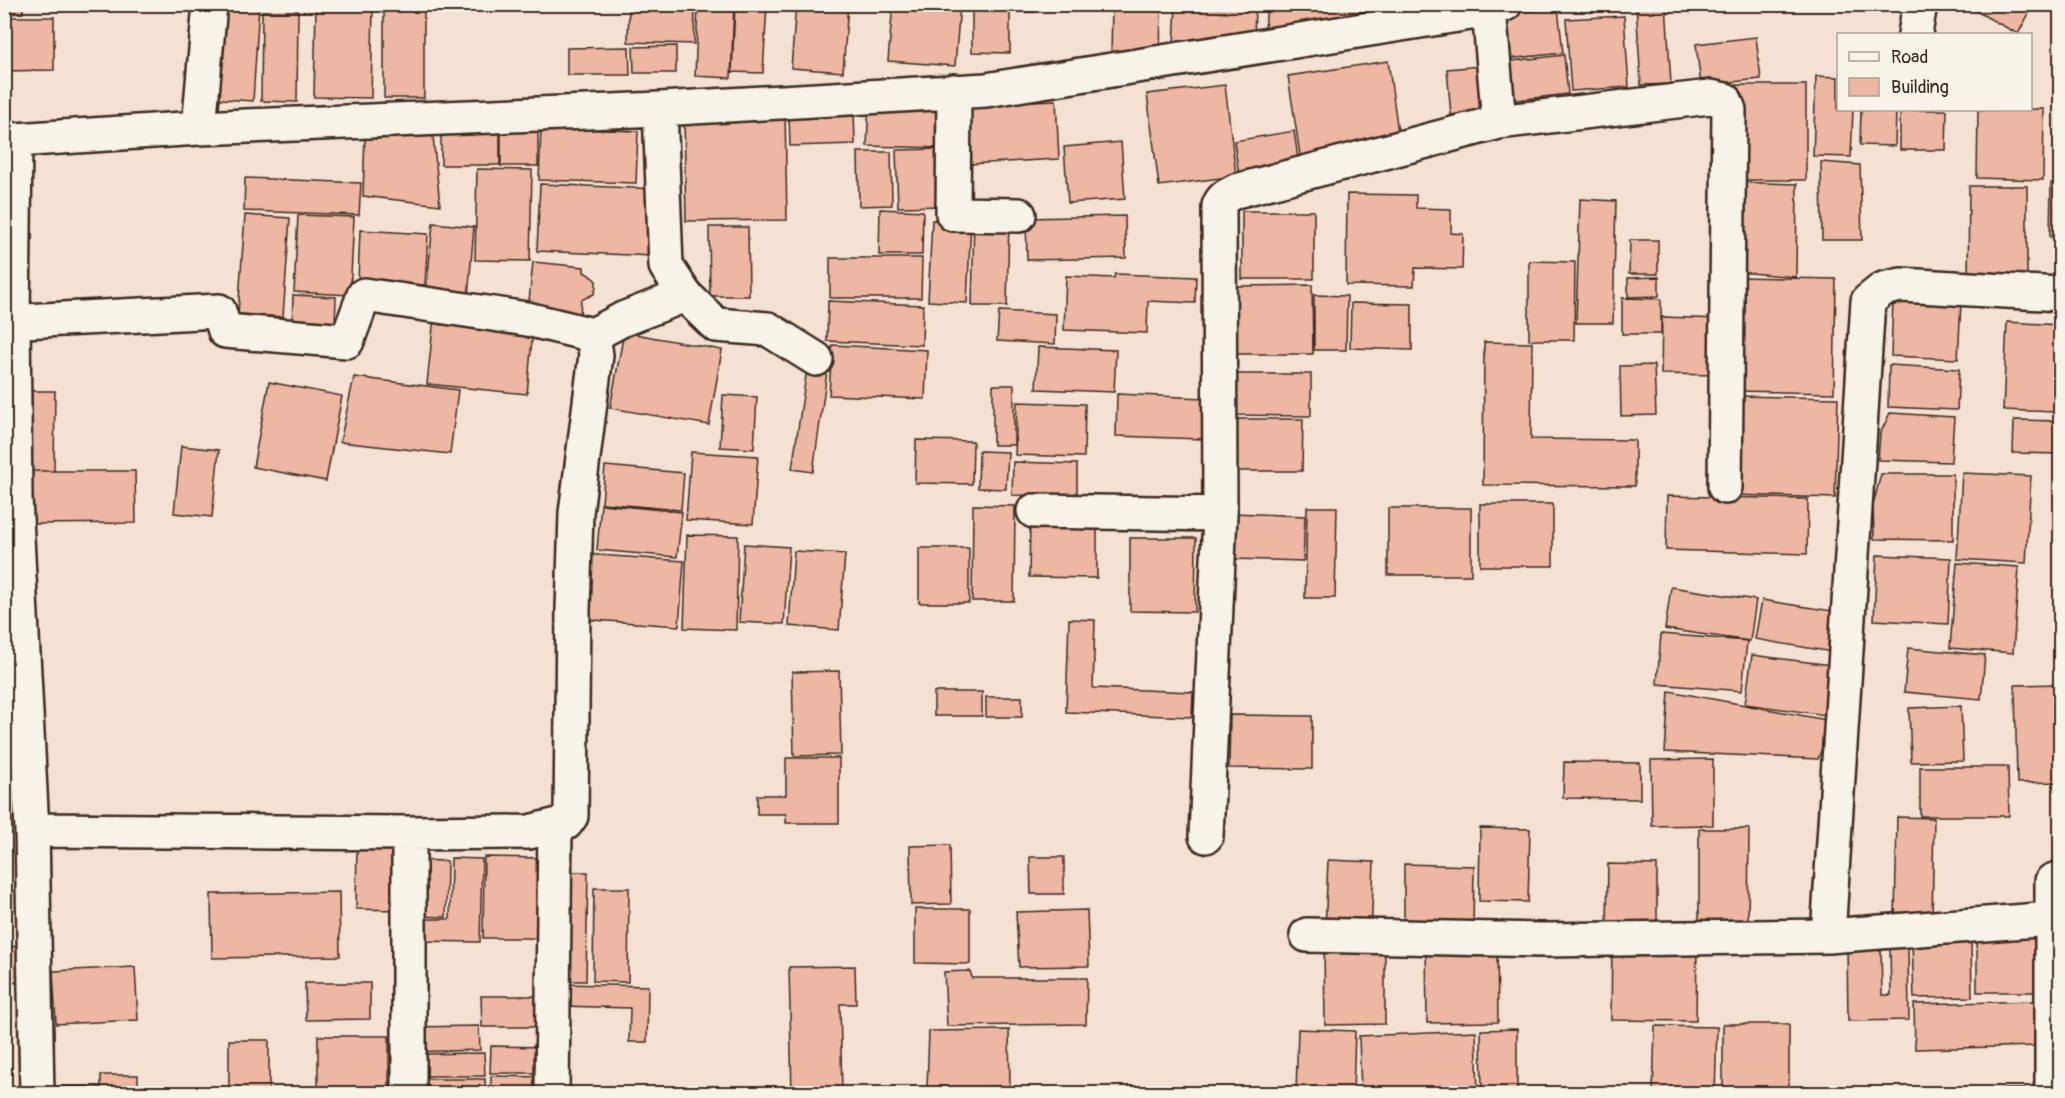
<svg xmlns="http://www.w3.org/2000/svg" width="2065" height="1098" viewBox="0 0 2065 1098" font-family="Pangolin,sans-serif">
<rect width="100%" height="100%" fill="#f4e1d4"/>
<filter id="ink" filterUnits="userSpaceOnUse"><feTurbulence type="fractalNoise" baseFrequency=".0167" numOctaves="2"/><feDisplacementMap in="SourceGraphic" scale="12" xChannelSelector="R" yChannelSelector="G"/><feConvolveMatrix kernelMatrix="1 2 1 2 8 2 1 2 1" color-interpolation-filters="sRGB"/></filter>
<g filter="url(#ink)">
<path fill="#eeb7a4" stroke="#3b2a1e" stroke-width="1.5" d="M4,4H23V13L4,14Z
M214,4L259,5L253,101L207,98Z
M384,4H424V98H384Z
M629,4H695L694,44L628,42Z
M698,4H734L731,78L695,76Z
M735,4H767L763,73L732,72Z
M796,4H848L843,72L791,68Z
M893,4H960L955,66L888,61Z
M972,4H1035V12H1010V53L972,52Z
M1112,4H1161L1160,58L1111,57Z
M1176,4H1255L1254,44L1174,45Z
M1267,4H1371L1372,22L1264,42Z
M1636,4H1666L1671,84L1641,85Z
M1972,4H2034L2018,34L1970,8Z
M316,7L373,8L371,98L314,97Z
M1558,8L1563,53L1506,59L1500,14Z
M262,11H298L297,102L261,101Z
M1624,16L1629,87L1571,91L1566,19Z
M4,17H54V70L4,71Z
M1756,37L1761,79L1701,85L1696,44Z
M676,46V73H634L633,47Z
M629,47L630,75H567V48Z
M1564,55L1568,94L1508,101L1504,62Z
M1388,61L1400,146L1301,161L1288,76Z
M1481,66L1486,110L1451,115L1447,69Z
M1816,76L1838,77V110H1853L1851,157L1813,156Z
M1225,85L1236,176L1159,186L1147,94Z
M1736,85H1806V180H1736Z
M1056,100L1059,159L969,164L966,104Z
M869,102L943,104L942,148L867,146Z
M2044,109L2043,180L1977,178L1978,110Z
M1861,110H1896L1895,146L1860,145Z
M1900,110H1947L1946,150H1900Z
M854,111L855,144L790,146L789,113Z
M785,113L787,220L686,221L684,115Z
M2057,119H2060V174H2058Z
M541,128L638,131L636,183L539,180Z
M441,131H500V165H441Z
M501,131H538V166H501Z
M1294,131L1299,165L1239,175L1234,141Z
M365,134L433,136L440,205L363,196Z
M1121,142L1125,199L1068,203L1064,147Z
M941,149L943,206L898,207L896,150Z
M858,152H891L892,205L859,206Z
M1821,162L1860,165L1862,240H1822Z
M477,169L532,170L530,261L475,260Z
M245,178L361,183L359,215L244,211Z
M1736,182L1797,184L1796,277L1739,272Z
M2051,183H2060V237H2050Z
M540,184L656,189L653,256L537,251Z
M1969,186H2027V285L1968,284Z
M1347,194L1416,195V208L1451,209V233L1463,234L1462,269L1415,268L1414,286L1346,285Z
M1580,199L1616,201L1613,323H1576Z
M880,209L923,211L922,255H879Z
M1242,211H1314V279H1242Z
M245,215L290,218L283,317L238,314Z
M298,215L354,217L350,295L294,292Z
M1125,216L1126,258L1027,260L1026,218Z
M974,219L1009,220L1007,306H972Z
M932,220L971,221L967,303L928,301Z
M433,223L474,227L468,298L426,294Z
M709,227H748L749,296H710Z
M360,230L428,234L425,285L358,282Z
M1630,240H1658V274H1629Z
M830,258H922L921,298H830Z
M1529,261L1575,262L1574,340H1529Z
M533,262L584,267V272L591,276L596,281V287L594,294L581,300L580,316L528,311Z
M1115,274L1196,277L1195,303L1148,301L1147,333L1064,330L1066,276L1114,278Z
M1659,277V296L1628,297V278Z
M1737,277L1836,279L1834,393L1735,391Z
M1312,285L1313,354H1237L1236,286Z
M293,295L336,297L335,326L292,325Z
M1314,295L1347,296L1346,350H1314Z
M1622,298L1661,299V334H1622Z
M1893,300L1961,303L1958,359L1891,356Z
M828,301L923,305L922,345L827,341Z
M1351,303L1412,304V350L1350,348Z
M999,311L1056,314L1055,344L997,341Z
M434,317L533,328L527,394L427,384Z
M1662,317L1721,319L1720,375L1661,374Z
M2007,322L2060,325L2057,412L2003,410Z
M624,332L722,350L709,425L610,408Z
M1484,342L1532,343L1531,439L1635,440V486L1483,485Z
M832,345L927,350L925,399L829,395Z
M1038,347L1116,350L1114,392L1036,389Z
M808,362L828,365L813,472L792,469Z
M1654,365L1656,415L1621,416L1620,366Z
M1889,365L1959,369L1957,410L1888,407Z
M1230,374H1311V416L1230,415Z
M354,377L458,390L450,454L340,442Z
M269,382L342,396L326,481L253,467Z
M993,385H1014V445H993Z
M32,391H55L54,471H30Z
M1117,394L1203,398L1202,439L1116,436Z
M723,395L757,397L754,449L720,447Z
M1735,396L1838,398L1835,498L1733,495Z
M1017,402L1085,404L1084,457L1015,455Z
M1890,413L1954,417L1951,462L1878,460L1880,434Z
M1230,419H1303L1302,471H1230Z
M2014,420L2060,421V454L2013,453Z
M916,440L973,441L972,484L915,483Z
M181,446L219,450L212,517L174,513Z
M979,451L1008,452L1006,489L978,488Z
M691,452L758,456L753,524L686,520Z
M1013,462L1077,464V496L1012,495Z
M605,466L684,473L681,510L602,503Z
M30,471H135L136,523L30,524Z
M1962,473L2031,476L2026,563L1957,559Z
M1881,474H1953V540L1874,539L1873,505Z
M1667,496L1808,499L1807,554L1666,550Z
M601,504L682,512L677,557L597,550Z
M1480,504H1553V566H1480Z
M973,505L1015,506L1014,601H972Z
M1307,507H1337L1335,598H1305Z
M1388,508H1471V575H1388Z
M1234,513L1305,516L1303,561L1232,559Z
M1030,519L1097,520V578L1029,577Z
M687,535L738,536L736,630L684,628Z
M1130,538H1196L1195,612L1130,611Z
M744,544L789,547L784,624L739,622Z
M919,548H969V603H919Z
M794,551L845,554L839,630L789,626Z
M584,554L684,561L679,626L579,619Z
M1877,555L1951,558L1948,624L1874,620Z
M1957,563L2019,567L2013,653L1950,648Z
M1671,587L1756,600L1750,641L1665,629Z
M1762,600L1839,612L1832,652L1755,639Z
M1069,619L1095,620L1093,688L1193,692L1192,717L1066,712Z
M1661,634L1747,641L1742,691L1657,684Z
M1908,648L1985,655L1981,699L1904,692Z
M1752,655L1839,666L1833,716L1745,704Z
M839,671L841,755L794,756L792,672Z
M2060,684V782L2017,783L2015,685Z
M1669,691L1832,721L1818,759L1665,752Z
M934,692H982V716H934Z
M986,697H1022V717H986Z
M1961,706L1963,761L1911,762L1909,708Z
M1230,715L1312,716V769L1229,768Z
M786,758H839V823H786V814H757V795H786Z
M1713,759V825L1652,826L1651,760Z
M1564,762L1640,763V799L1563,798Z
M1920,767H2008L2009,816H1920Z
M1897,817L1934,818L1932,920L1895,919Z
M1480,828L1530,829L1528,902L1479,901Z
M1699,829H1749L1748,930L1699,929Z
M357,844L396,845L395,910L356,909Z
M950,845L951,904L911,905L910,846Z
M484,857L541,858L540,938H483Z
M1030,857H1064V894H1031Z
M451,858L482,859L480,942L413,941V919H450Z
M411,860L447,861L446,917L410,916Z
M1328,860L1374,862L1371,933L1325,931Z
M1404,864L1474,866L1473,931L1404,930Z
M1608,864L1657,865V928L1607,927Z
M569,872H588L586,981H567Z
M594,888H629L628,982L593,981Z
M339,892L340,956L212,958L211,894Z
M915,909H970V964L915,963Z
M1087,910L1089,966L1019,967L1016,912Z
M1977,935H2045V992H1977Z
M1612,941L1697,943L1696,1021L1611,1020Z
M1971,941L1972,997L1914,998L1912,942Z
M1385,942V1024L1325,1025L1324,943Z
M1497,942L1498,1022L1427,1023L1426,943Z
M4,946L23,947L22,983L4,982Z
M1847,947H1881L1882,995H1891L1890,947H1908L1909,1020L1848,1021Z
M855,966L856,1004H840L842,1094H792L789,967Z
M135,967L138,1020L56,1024L53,971Z
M970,971L972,978H1087L1086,1024L947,1026L944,972Z
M305,983H370V1019L306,1020Z
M562,984L648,986L647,1042H629L630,1008L562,1006Z
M481,996H541V1027H482Z
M2038,1001L2039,1046L1915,1049L1914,1004Z
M1723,1024H1789V1094H1723Z
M479,1026L480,1050L410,1052L409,1027Z
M1655,1026L1717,1027L1715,1094H1653Z
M1298,1029L1355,1031L1353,1094H1296Z
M1517,1029V1094H1482L1481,1030Z
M1009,1030L1010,1086L927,1088L929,1031Z
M1476,1031L1478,1094H1361L1359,1036Z
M318,1036H389V1094H318Z
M229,1040H269V1094H229Z
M491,1046L551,1047V1073H490Z
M484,1053L485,1076H413L412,1054Z
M101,1075H138V1094H101Z
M491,1076L551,1077V1094H491Z
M414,1079H485V1094H414Z
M60,1087H99V1094H60Z
M1005,1089V1094H943V1091Z
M1987,1089H2047V1094H1987Z"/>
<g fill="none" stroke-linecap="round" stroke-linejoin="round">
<defs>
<path id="minor" d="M1489,10L1499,122
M1915,34L1920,4
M954,91L953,214L1019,215
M660,109L666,266L685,295L716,325L768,329L816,359
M199,128L210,4
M4,138L15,140L199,128L660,109L986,90L1489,10L1505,4
M15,140L13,322L15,498L32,830L37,1094
M4,322L219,311L225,331L347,341L364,295L527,319L593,335L596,355L576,513L573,610L571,816L566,823L529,832L409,833L32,830
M593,335L623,319L685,295
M1034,511L1220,514
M1206,836L1220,514L1219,206C1222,197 1228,195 1236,191L1499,122L1710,97L1725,100L1729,110L1725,487
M1307,935L1544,940L1828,936L2051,919
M1828,936L1868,301L1883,289L1901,285L2060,294
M552,1091L555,827
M409,1094V833
M2052,1094V881L2060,878"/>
</defs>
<use href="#minor" stroke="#3b2a1e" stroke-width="38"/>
<use href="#minor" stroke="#f7f3e8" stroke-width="33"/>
</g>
</g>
<rect width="2065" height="1098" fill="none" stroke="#f7f3e8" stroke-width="24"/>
<rect x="12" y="12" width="2041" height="1074" fill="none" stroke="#3b2a1e" stroke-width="2" filter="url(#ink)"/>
<rect x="1837" y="33" width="195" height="78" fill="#f7f3e8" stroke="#aca397" stroke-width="1.5"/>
<rect x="1849" y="52" width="30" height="9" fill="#f7f3e8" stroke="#aca397" stroke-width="1.5"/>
<text x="1891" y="63" font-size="18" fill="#3b2a1e">Road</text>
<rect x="1849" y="78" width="30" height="18" fill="#eeb7a4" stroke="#aca397" stroke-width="1.5"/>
<text x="1891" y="93" font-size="18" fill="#3b2a1e">Building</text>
</svg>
